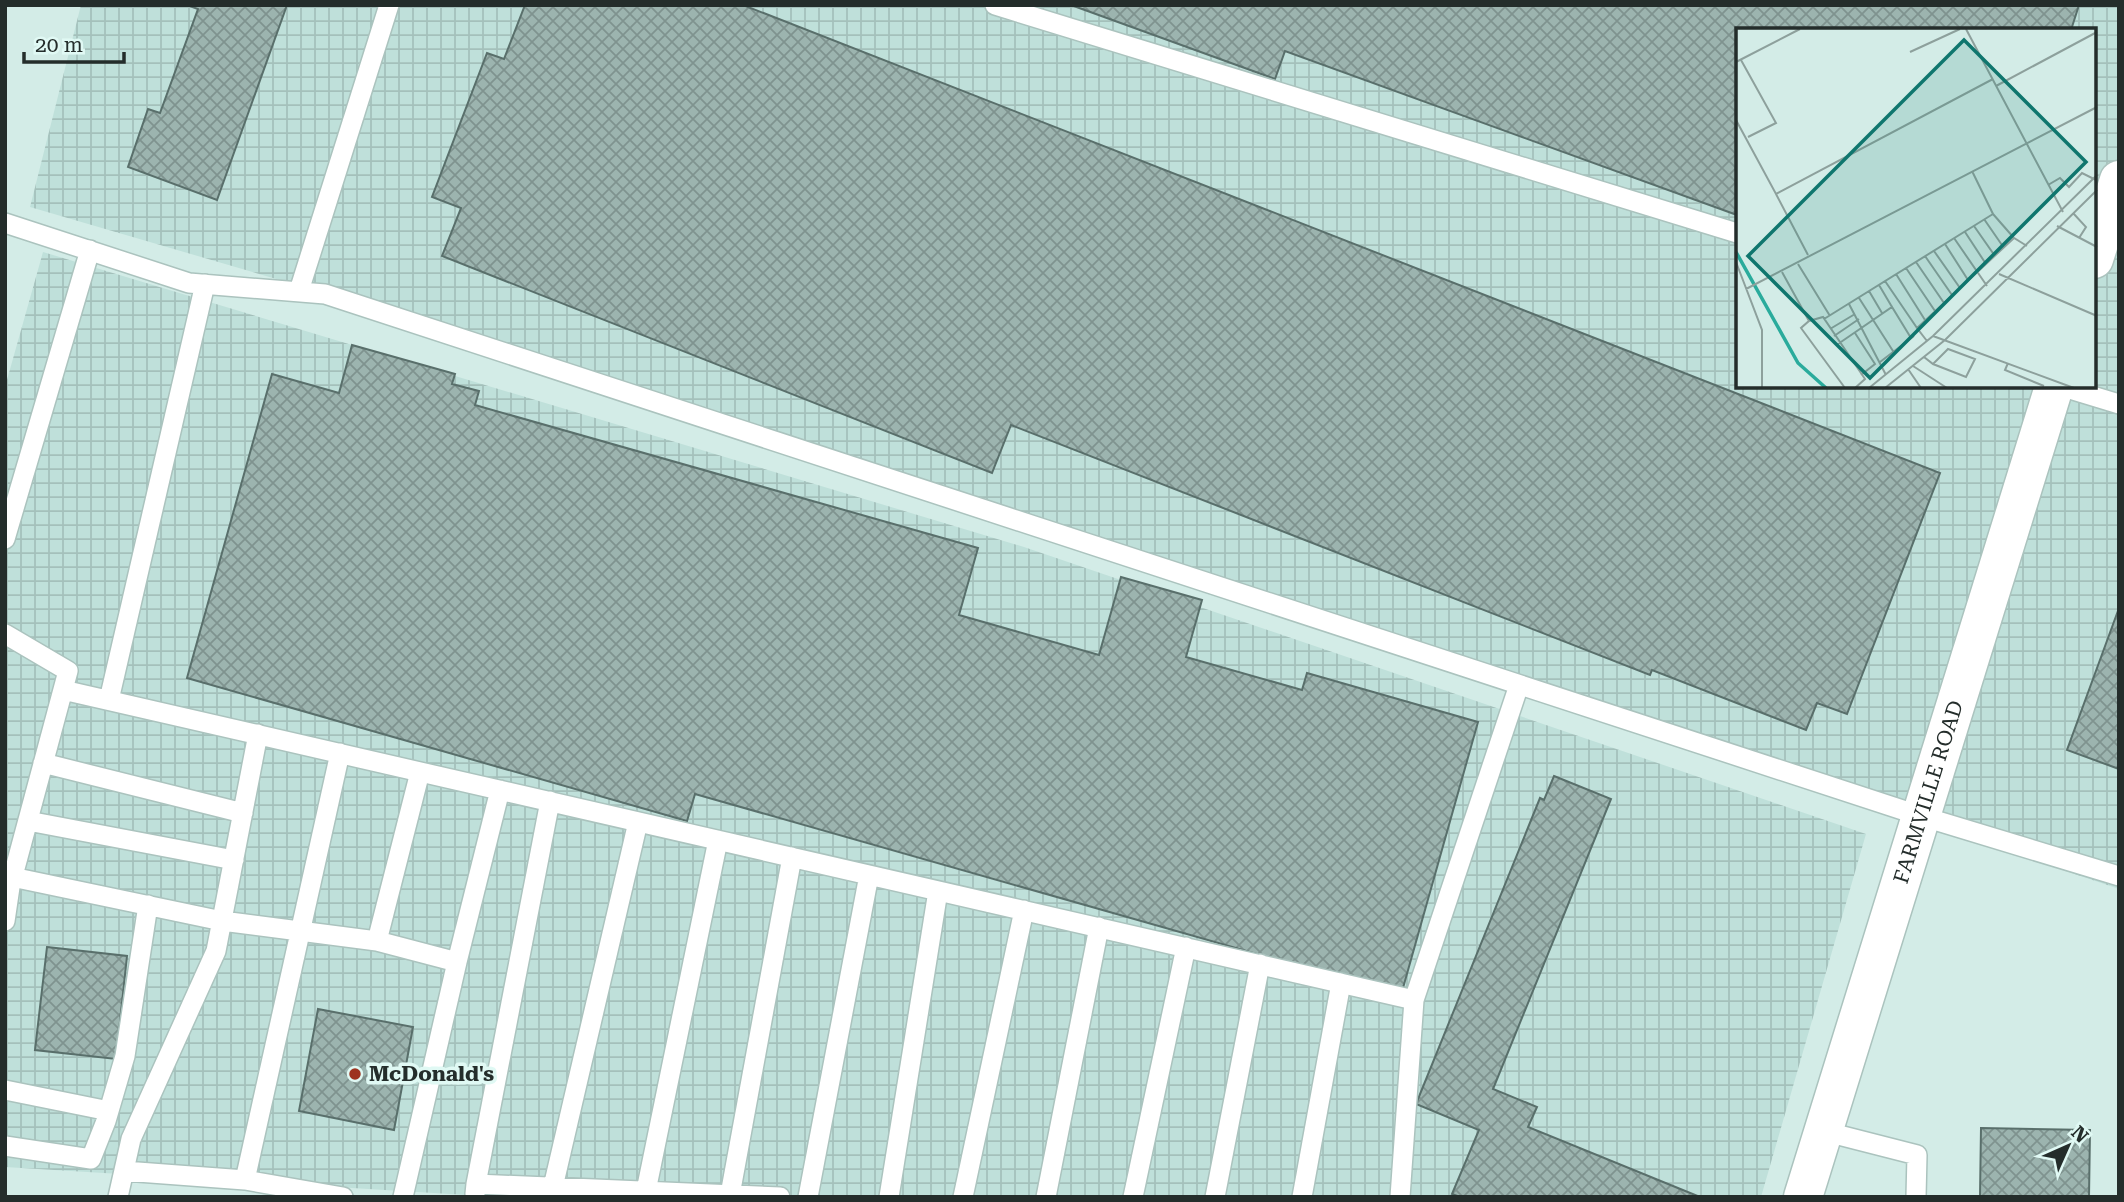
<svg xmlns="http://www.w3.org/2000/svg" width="2124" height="1202" viewBox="0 0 2124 1202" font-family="'Roboto Serif',serif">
<defs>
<pattern id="industrial-grid" width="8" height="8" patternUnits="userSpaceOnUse" patternTransform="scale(1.75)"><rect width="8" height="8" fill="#bfe0da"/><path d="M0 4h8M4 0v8" fill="none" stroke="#a4c0bb"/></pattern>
<pattern id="building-cross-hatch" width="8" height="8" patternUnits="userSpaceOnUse" patternTransform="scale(1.75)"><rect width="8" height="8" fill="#9cb4af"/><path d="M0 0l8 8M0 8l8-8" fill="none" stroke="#7f938f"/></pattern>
</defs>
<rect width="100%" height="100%" fill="#d3ece7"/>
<path fill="url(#industrial-grid)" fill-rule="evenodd" d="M81,5H2119V889L564,363L30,207ZM1737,30H2094V387H1737Z
M43,252L1024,547L1866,834L1761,1197H499L5,1167V387Z"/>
<path fill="url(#building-cross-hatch)" stroke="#596f6b" stroke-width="2" d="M187,5H287L217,200L128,167L148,109L160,113L198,9Z
M525,5H743L1940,473L1847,714L1817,703L1806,730L1652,670L1650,675L1011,425L992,473L442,256L461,208L432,197L487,53L504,59Z
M1071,5H2079L2071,30H1737V215L1285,51L1275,79Z
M352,345L455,374L452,384L479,391L475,405L978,548L959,615L1099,655L1121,577L1202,600L1186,657L1302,690L1307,673L1478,722L1401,995L695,794L687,821L187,678L272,374L339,393Z
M2119,608V769L2067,750Z
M1554,776L1611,799L1493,1089L1537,1107L1528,1127L1700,1197H1460L1452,1194L1479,1130L1416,1104L1540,798L1544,800Z
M47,947L127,956L116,1059L35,1050Z
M318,1009L413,1027L394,1130L299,1111Z
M1981,1128L2090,1130L2089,1197H1980Z"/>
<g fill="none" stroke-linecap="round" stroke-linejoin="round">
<defs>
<path id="lane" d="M995,5L1737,233
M5,223L189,283L325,294L1921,816L2119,876
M299,291L389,5
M2063,387L2119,404
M5,539L90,250
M5,634L68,671L10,887L5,921
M63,690L1414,1000L1519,685
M109,700L205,284
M43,763L243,813
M28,821L234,860
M12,877L222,921L377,941L457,962L403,1197
M377,941L420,772
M457,962L500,790
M5,1090L109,1111
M1823,1131L1917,1155L1916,1197
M5,1146L91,1159L106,1121L125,1056L148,905
M124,1171L245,1180L343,1197
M245,1180L340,753
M476,1184L550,801
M553,1187L638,822
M646,1191L718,840
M475,1194L476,1184L780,1197
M730,1195L792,857
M118,1197L131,1139L216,951L258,734
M808,1197L869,875
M889,1197L938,891
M963,1197L1024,910
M1046,1197L1099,927
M1133,1197L1186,947
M1215,1197L1260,964
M1302,1197L1341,983
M1400,1197L1414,1000"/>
<g id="street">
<path d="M2094,259L2119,180"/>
<path id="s1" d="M1803,1197L2054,387"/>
</g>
</defs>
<use href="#lane" stroke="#abc3be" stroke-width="22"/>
<use href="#street" stroke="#abc3be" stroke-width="41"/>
<use href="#lane" stroke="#fff" stroke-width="19"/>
<use href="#street" stroke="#fff" stroke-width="38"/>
</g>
<circle fill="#9d331f" stroke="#e0f9f4" stroke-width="2.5" cx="355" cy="1074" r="7"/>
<g text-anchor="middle" stroke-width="7" stroke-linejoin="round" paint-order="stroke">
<g font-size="21" fill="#242d2b" stroke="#e0f9f4">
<text dy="7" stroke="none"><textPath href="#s1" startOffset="424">FARMVILLE ROAD</textPath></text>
</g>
<g font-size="21" font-weight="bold" fill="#242d2b" stroke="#e0f9f4" text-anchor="start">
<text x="369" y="1081">McDonald's</text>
</g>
</g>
<g transform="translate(1736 28)">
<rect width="360" height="360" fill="#d3ece7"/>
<path fill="none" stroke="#2aab9c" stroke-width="3.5" d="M0,224L62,335L90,360"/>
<path fill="none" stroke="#8da09c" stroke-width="2" d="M230,1L327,184M174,24L224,1M5,32L40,95L12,109M0,34L64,1M260,58L361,4M0,92L40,166L257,51M312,157L324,150L333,159L346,145L360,152M40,166L72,227M337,185L350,199L343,210M257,186L278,210M248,191L268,220M238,198L259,228M321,198L361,219M229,204L250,236M218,210L251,258M209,216L232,252M198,223L224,260M189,228L216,267M0,234L26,302V360M180,234L208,275M62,236L94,288M170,240L199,283M46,244L73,293M160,246L189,292M263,246L361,288M149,253L181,300M143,257L156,279M10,261L361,79M133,263L146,285M123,270L157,323M113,276L150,347M88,291L257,186L236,143M94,301L119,286M119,305L139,336L125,347M98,308L123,291M197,308L338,360M191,313L181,300L278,210L291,218M102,316L156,279L175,310M188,329L197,336L230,349L239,331L212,321L197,336M144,334L178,308M272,335L269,342L308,358M177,338L211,360M172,341L185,360M109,360L65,300L73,293L87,289L129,351L119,360M133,360L197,308L361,147M149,360L209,312L361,162"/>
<path fill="#0f766e" fill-opacity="0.15" stroke="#0f766e" stroke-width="3.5" d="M228,12L350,134L134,350L12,228Z"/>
<rect width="360" height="360" fill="none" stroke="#242d2b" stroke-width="3.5"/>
</g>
<rect width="2124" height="1202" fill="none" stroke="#242d2b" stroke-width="14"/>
<g transform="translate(2068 1146) rotate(45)" stroke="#e0f9f4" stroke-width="5" paint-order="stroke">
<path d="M0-5L12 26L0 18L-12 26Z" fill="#242d2b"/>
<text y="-10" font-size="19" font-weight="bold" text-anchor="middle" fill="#242d2b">N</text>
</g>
<path d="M24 52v10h100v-10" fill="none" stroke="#242d2b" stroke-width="3.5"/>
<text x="35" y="52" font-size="21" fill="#242d2b" stroke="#e0f9f4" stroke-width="5" paint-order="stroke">20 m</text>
</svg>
